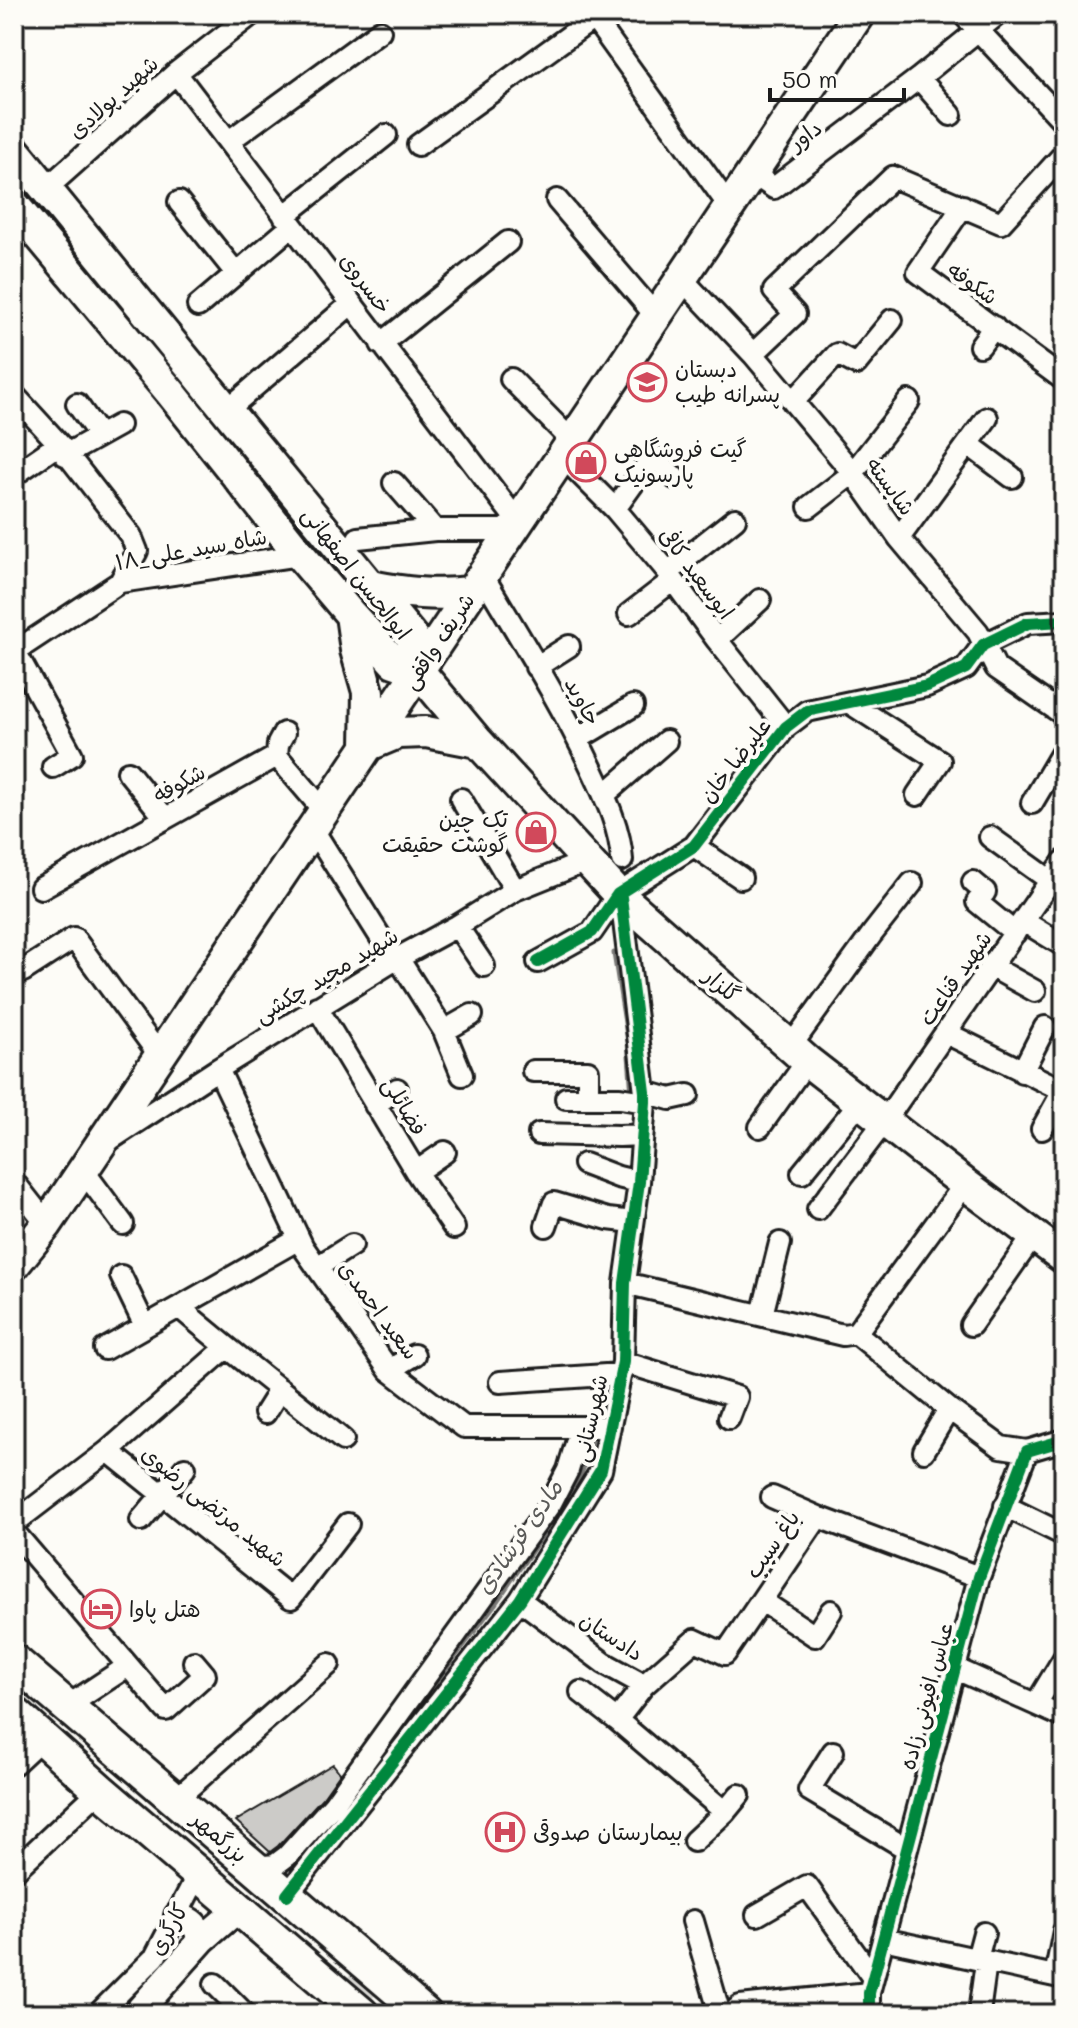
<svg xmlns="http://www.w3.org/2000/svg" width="1078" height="2028" viewBox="0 0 1078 2028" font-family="Mali,'Playpen Sans Arabic',sans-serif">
<rect width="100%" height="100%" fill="#fdfcf7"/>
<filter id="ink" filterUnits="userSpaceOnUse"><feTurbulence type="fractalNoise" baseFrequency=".0125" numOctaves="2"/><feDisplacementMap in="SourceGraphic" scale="16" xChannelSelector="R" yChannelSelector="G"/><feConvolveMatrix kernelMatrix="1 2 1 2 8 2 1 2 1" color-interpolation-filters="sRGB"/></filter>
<g filter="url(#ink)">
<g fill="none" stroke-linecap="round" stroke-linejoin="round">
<path stroke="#797876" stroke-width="5" d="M748,760L766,729L775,723
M614,953L628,1042L632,1095
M397,1733L495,1604L577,1485L596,1433
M309,1849L323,1830"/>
</g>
<path fill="#cccbc8" stroke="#1c1c1c" stroke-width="2" d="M333,1764L340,1773L323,1797L278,1846L270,1852L236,1821Z"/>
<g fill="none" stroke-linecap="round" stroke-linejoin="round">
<path stroke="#dbdad6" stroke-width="32" stroke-dasharray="32 16" stroke-linecap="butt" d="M344,1982L381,2014"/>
<defs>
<path id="minor" d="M591,14L729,206
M963,14L1064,122
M176,73L518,522
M919,78L951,115
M229,141L380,31
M418,145L594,18
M752,173L774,188L919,78L998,14
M47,188L176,73L252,14
M557,200L656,316
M179,202L236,273
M963,206L918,272L1064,380
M284,216L386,135
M681,278L753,354L853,473L899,538L978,632L996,668L1064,715
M198,306L292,226
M381,344L508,242
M980,346L994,327
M753,354L795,314L774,291L893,177L1001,223L1064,154
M511,379L572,441
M14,395L59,444L131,536L137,551L120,582
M793,402L837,354L856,364L892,320
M77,404L99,435
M227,410L351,304
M968,444L1012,477
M65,455L119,425
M562,456L615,509L668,572L673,580L717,640L786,727
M14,475L59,444
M394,483L435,530
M809,507L853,473L909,401
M615,509L653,456L675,478
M358,538L435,530H511
M899,538L987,418
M668,572L735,519
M482,574C520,638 560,701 591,767C605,797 620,827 622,860
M629,614L673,580
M717,640L760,600
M15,651L72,755L53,767
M14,652L120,582L300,555
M536,667L569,646
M850,703L940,761L917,795
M578,739L633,706
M277,756L324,811
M277,756L278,744L284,733
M128,772L165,818
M604,795L666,741
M461,799L515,890
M1032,803L1064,749
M312,828L391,954L398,958L444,1031L462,1075
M990,837L1051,881
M694,846L741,878
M973,882L985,892L977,902L1015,933
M41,888L277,756
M1023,921L1064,946
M457,926L484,966
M538,962L592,932L618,894L694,846L786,727L807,711L927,686L966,668L983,645L1028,623L1064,621
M992,967L1035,991
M23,971L74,938L160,1056
M317,1007L416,1172L454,1228
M444,1031L472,1015
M946,1033L1064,1091
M791,1046L872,934L912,883
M218,1069L303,1247L389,1370L464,1427H610
M533,1071H588V1098
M1022,1072L1045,1027
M645,1092L670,1099L688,1095
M566,1098H620L645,1102
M375,1105L397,1089
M760,1127L807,1061
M1042,1129L1063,1091
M539,1134L619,1136L642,1135
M108,1141L218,1069L398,958L457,926L515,890L587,861
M584,1164L618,1177L639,1182
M83,1170L123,1224
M416,1172L445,1152
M802,1173L859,1103
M14,1182L47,1224
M818,1209L884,1122L1064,861
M546,1226L554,1203L608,1219L633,1222
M317,1267L352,1245
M121,1276L145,1326
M625,1283L843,1335L856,1333L949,1409L1001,1447L1027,1451
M179,1307C232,1353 288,1395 343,1440
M762,1315L780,1243
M971,1325L1034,1235
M856,1333L965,1184
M105,1349L299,1239
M623,1362L737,1397L729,1418
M389,1370L414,1355
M500,1382L621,1374
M265,1413L280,1389
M108,1451L291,1598L348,1524
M924,1451L949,1409
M772,1497L818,1517
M1005,1506L1064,1535
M141,1520L185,1468
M14,1523L108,1451L226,1348
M14,1532L166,1710L205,1675L194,1662
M520,1600L604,1663L644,1685
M762,1601L815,1636L831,1611
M954,1668L1064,1717
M581,1692L617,1720
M1036,1704L1064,1658
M66,1707L128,1666
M833,1752L809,1790L907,1849
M14,1764L43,1737
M176,1799L329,1664
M725,1812L617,1720L644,1685L695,1640L725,1654L818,1517L979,1577
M694,1841L725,1812L739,1795
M255,1867L275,1865L287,1856L333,1805L551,1503L568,1470L581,1427
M14,1871L100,1790
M287,1895L520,1600L601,1470L623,1362L625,1283L639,1182L645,1102V1092L621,897
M757,1915L807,1886L873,1978
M693,1921L720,2014
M883,1939L1064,1978
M977,1959L984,1933
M1055,1976L1064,1931
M215,1984L245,2014
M979,2013L986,1962
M98,2014L155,1957L198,1874
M732,2014L740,2006L869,1993
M869,2014V1993L979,1577L1027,1451L1064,1440"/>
<path id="tertiary" d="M178,1916C192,1921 197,1925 202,1940
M136,2014L202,1940L239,1908"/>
<path id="secondary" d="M14,150L412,637L418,670
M14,205L171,393L300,555L351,615L394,662L418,670L478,742L618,894L807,1061L965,1184L1064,1258
M370,586C406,593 435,596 471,592
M351,615L356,650L368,692L367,746L398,733L426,732L478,742
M14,1265L47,1224L859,14"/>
<path id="primary" d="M14,1661L425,2014
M14,1713L100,1790L362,2014"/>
</defs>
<use href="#minor" stroke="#1c1c1c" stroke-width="26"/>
<use href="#tertiary" stroke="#1c1c1c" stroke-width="32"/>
<use href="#secondary" stroke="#1c1c1c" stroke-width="36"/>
<use href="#primary" stroke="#1c1c1c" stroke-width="38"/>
<use href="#minor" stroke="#fdfcf7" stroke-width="20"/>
<use href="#tertiary" stroke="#fdfcf7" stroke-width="26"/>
<use href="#secondary" stroke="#fdfcf7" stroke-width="30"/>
<use href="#primary" stroke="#fdfcf7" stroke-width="32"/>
<defs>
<path id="cycleway" d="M538,962L592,932L618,894L694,846L786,727L807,711L927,686L966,668L983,645L1028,623L1064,621
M287,1895L520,1600L601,1470L623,1362L625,1283L639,1182L645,1102V1092L621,897
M869,2014V1993L979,1577L1027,1451L1064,1440"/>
</defs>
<use href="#cycleway" stroke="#fdfcf7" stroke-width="17"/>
<use href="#cycleway" stroke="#00873e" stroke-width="12"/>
</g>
</g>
<defs>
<symbol id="school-ring" viewBox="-11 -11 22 22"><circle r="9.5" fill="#fdfcf7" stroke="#d1495b" stroke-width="1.5"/><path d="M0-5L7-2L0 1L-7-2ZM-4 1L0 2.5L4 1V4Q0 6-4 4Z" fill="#d1495b"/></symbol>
<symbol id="shop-ring" viewBox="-11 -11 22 22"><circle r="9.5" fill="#fdfcf7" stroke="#d1495b" stroke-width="1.5"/><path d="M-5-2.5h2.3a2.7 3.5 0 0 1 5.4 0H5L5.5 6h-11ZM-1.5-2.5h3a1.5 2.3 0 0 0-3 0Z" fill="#d1495b"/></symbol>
<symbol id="hotel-ring" viewBox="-11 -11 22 22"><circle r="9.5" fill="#fdfcf7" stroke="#d1495b" stroke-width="1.5"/><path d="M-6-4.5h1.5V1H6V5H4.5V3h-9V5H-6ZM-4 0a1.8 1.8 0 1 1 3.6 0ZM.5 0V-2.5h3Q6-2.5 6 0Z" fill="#d1495b"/></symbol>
<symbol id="hospital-ring" viewBox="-11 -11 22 22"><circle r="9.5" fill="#fdfcf7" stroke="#d1495b" stroke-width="1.5"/><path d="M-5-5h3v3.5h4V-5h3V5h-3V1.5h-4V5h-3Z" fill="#d1495b"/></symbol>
</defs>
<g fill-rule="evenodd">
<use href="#school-ring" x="625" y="360" width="44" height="44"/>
<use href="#shop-ring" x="564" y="440" width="44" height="44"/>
<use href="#shop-ring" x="514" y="810" width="44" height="44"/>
<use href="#hotel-ring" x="79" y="1587" width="44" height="44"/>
<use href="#hospital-ring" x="483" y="1810" width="44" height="44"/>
</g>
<g text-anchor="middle" stroke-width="8" stroke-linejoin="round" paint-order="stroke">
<g font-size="22" fill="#1c1c1c" stroke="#fdfcf7">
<text transform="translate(113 97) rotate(-42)" y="8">شهید پولادی</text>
<text transform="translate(805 135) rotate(-37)" y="8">داور</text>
<text transform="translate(366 283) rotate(53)" y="8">خسروی</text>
<text transform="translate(973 283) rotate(36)" y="8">شکوفه</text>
<text transform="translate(891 486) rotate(54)" y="8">شایسته</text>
<text transform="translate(191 549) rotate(-10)" y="8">۱۸_شاه سید علی</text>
<text transform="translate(357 573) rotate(52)" y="8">ابوالحسن اصفهانی</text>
<text transform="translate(697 573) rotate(53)" y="8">ابوسعید کافی</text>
<text transform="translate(438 641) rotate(-56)" y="8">شریف واقفی</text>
<text transform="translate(583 701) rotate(61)" y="8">جاوید</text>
<text transform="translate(735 760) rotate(-52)" y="8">علیرضا خان</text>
<text transform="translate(179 783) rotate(-29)" y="8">شکوفه</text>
<text transform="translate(326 975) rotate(-31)" y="8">شهید مجید چکشی</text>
<text transform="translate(955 978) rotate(-55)" y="8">شهید قناعت</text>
<text transform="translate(722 985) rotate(41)" y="8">گلزار</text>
<text transform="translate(405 1106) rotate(59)" y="8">فضائلی</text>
<text transform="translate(379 1310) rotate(53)" y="8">سعید احمدی</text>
<text transform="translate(590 1418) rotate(-77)" y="8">شهرستانی</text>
<text transform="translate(214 1506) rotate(39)" y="8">شهید مرتضی رضوی</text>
<text transform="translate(772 1544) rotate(-55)" y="8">باغ سیب</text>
<text transform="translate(612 1636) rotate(33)" y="8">دادستان</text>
<text transform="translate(926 1696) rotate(-75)" y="8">عباس افیونی زاده</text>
<text transform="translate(220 1837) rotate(41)" y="8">بزرگمهر</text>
<text transform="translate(168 1929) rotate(-60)" y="8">کارگری</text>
</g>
<g font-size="22" fill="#1c1c1c" stroke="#fdfcf7" text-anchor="start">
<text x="675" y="377">دبستان<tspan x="675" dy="25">پسرانه طیب</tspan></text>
<text x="614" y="457">گیت فروشگاهی<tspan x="614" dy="25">پارسونیک</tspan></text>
<text x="508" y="827" text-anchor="end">تک چین<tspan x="508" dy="25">گوشت حقیقت</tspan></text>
<text x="129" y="1617">هتل پاوا</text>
<text x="533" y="1840">بیمارستان صدوقی</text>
</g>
<g font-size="24" font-style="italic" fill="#5a5a58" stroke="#fdfcf7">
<text transform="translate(519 1537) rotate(-55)" y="8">مادی فرشادی</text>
</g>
</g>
<rect width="1078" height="2028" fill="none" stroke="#fdfcf7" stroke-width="48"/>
<rect x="24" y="24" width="1030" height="1980" fill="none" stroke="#1c1c1c" stroke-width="3" filter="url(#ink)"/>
<path d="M770 88v12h134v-12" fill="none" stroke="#1c1c1c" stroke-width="4"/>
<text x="782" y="88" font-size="24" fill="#1c1c1c" stroke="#fdfcf7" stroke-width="6" paint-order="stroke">50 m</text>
</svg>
